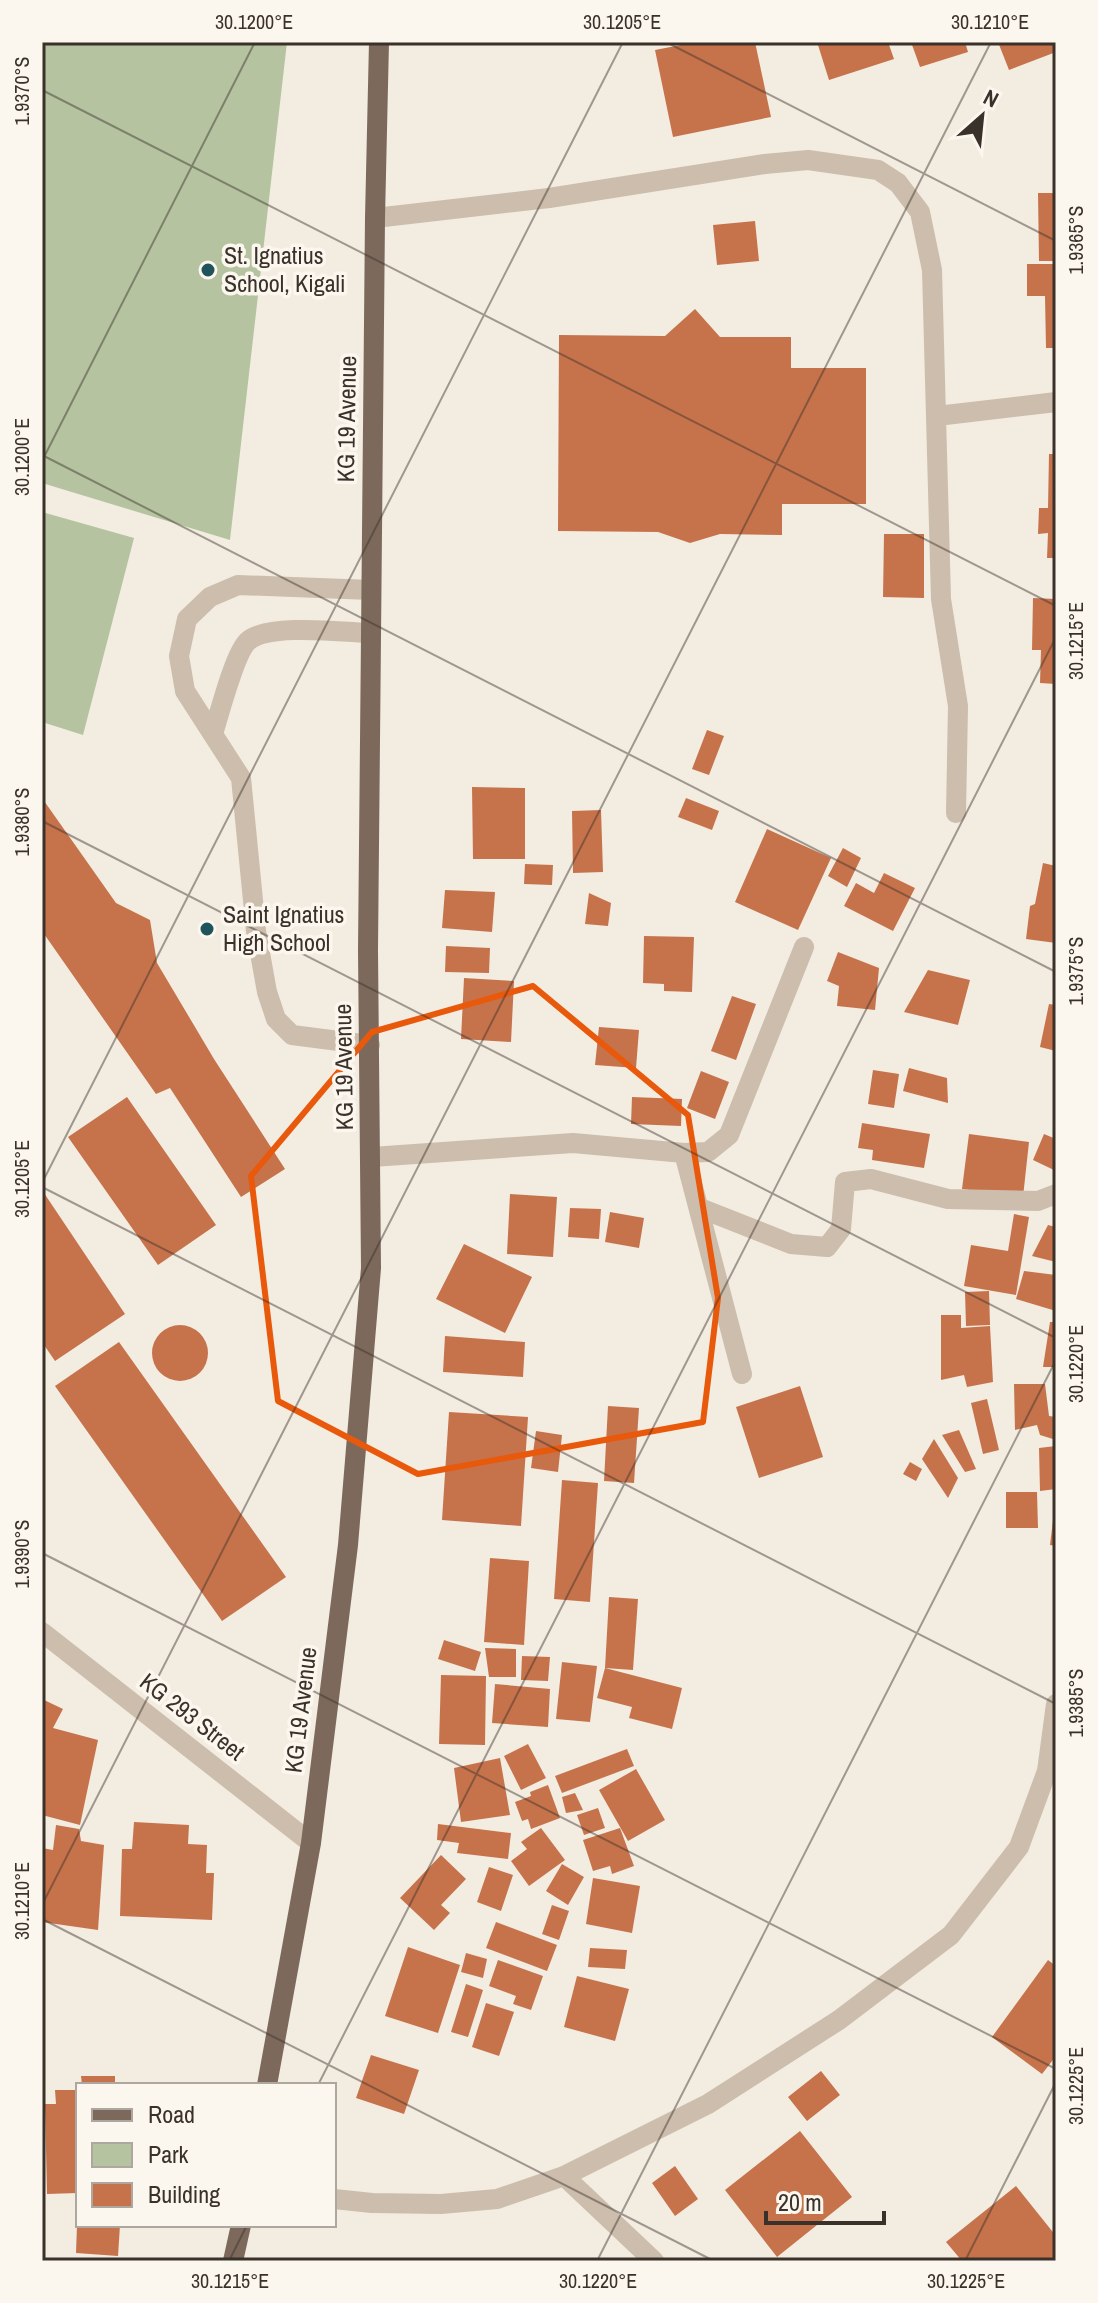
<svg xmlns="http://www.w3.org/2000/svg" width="1098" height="2303" viewBox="0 0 1098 2303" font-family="'Archivo Narrow',sans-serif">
<rect width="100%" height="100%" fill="#f3ece1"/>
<path fill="#b5c3a0" d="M42,42H287L230,540L42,483Z
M42,512L134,538L83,735L42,722Z"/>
<path fill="#c6734c" d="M696,42H755L771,117L673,137L655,50Z
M829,42H888L894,59L829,80L818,45Z
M911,42H965L968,52L920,67Z
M998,42H1056V52L1009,70Z
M1038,193H1056V261H1039Z
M755,221L759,261L717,265L713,225Z
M1027,264H1056V348H1046L1045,296H1027Z
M695,309L720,337H791V368H866V504H782V535L720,534L690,543L658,532L558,531L559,335L665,336Z
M1049,454H1056V558H1047L1048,533L1038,534L1039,508H1048Z
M884,534H924V598L883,597Z
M1033,598L1056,599V684L1040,683L1041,650H1032Z
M707,730L724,736L709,775L692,769Z
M472,787L525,788V859H473Z
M42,798L116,903L150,920L157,963L214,1059L285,1169L241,1197L170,1088L156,1094L42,931Z
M686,798L719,811L712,830L678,817Z
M601,810L603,872L573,873L572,811Z
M767,829L831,858L798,930L735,902Z
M843,848L861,858L847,887L828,876Z
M1043,863L1056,866V943L1026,939L1030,906L1035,904Z
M525,864L553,865L552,885L524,884Z
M884,873L915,888L893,931L844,906L856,883L874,893Z
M445,890L495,892L492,932L442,928Z
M589,893L611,903L608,926L585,924Z
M644,936L694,937L692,992L664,991V984L643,983Z
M446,946L490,948L489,973L445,972Z
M838,952L879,968L875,1010L837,1006L839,986L827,981Z
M928,970L970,980L958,1025L904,1012Z
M464,978L514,981L511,1042L461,1039Z
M732,996L756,1004L736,1060L711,1051Z
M1049,1004L1056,1005V1051L1040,1047Z
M599,1027L639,1030L636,1068L595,1065Z
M909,1068L947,1078L948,1103L903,1091Z
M873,1070L899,1074L894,1108L868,1104Z
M701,1071L729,1082L715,1119L687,1108Z
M127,1097L216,1225L158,1265L68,1137Z
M632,1097L682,1099L681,1126L631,1124Z
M862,1123L930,1134L924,1168L872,1160L873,1150L858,1148Z
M969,1134L1029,1142L1023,1197L962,1189Z
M1044,1134L1056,1139V1171L1033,1160Z
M42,1190L125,1314L55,1361L42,1342Z
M510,1194L557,1197L553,1257L507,1254Z
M570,1208L601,1209L599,1239L568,1237Z
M610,1212L644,1218L639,1248L605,1242Z
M1014,1214L1029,1217L1016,1295L964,1286L971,1245L1008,1251Z
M1048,1225L1056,1227V1262L1032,1256Z
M464,1244L532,1277L505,1333L436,1299Z
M1024,1271L1056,1275V1311L1016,1299Z
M989,1291L990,1325L966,1326L965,1292Z
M941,1315H961V1328L990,1326L993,1382L967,1387L964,1375L941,1380Z
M1050,1322H1056V1367H1043Z
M152 1353a28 28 0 1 1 56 0a28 28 0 1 1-56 0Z
M445,1336L525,1342L523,1377L443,1372Z
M119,1342L286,1577L222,1621L55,1386Z
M1014,1384H1045L1049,1416L1056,1417V1440L1040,1435L1037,1425L1015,1430Z
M800,1386L823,1457L759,1478L736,1407Z
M987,1399L999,1450L983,1454L971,1403Z
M608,1406L639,1408L634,1483L604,1481Z
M449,1412L528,1417L521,1526L442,1520Z
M959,1430L976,1469L965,1472L942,1435Z
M536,1431L562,1435L558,1472L531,1468Z
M934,1439L958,1478L948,1498L922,1459Z
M1056,1446V1489L1040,1491L1039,1448Z
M910,1462L922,1469L916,1481L903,1474Z
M562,1480L598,1483L590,1602L554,1599Z
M1006,1492H1037L1038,1528H1006Z
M1054,1512H1056V1546L1050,1545Z
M490,1558L529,1561L524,1645L484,1642Z
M609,1597L638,1599L633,1670L605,1668Z
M444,1640L481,1652L475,1671L438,1659Z
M485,1648L516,1649V1677H489Z
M522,1656L550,1657L548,1681L521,1680Z
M562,1662L597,1666L590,1722L556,1719Z
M605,1668L682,1688L672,1729L629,1718L632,1707L597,1698Z
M441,1675L486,1676L485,1745L439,1744Z
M495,1684L550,1689L548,1727L492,1723Z
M42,1699L63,1709L53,1728L98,1740L80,1825L42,1815Z
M528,1744L546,1778L521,1790L504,1756Z
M627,1749L634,1766L562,1793L555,1776Z
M500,1758L510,1815L461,1822L454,1768Z
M636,1769L665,1820L628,1841L599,1790Z
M548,1785L560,1818L531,1829L528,1819L522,1821L515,1802L531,1796L530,1792Z
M575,1793L583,1810L566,1813L562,1797Z
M598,1808L605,1828L584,1835L577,1815Z
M134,1822L189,1825L188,1844L207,1845L206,1873H214L212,1920L120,1916L122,1849H132Z
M438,1824L511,1833L508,1859L457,1853L459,1843L437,1840Z
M56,1825L79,1829L81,1841L104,1845L98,1930L42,1922V1848L53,1850Z
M541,1828L565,1860L529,1886L511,1861L527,1849L521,1842Z
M620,1828L634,1866L612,1874L610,1866L593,1871L583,1840Z
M441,1855L466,1879L441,1905L450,1913L434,1930L400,1898Z
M562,1864L584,1877L568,1905L546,1891Z
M489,1867L513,1875L501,1911L477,1902Z
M593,1878L640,1886L632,1933L586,1924Z
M552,1905L569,1911L559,1940L542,1934Z
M496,1922L557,1945L547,1971L486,1948Z
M408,1947L460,1965L438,2033L385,2016Z
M590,1948L627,1950L625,1969L588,1967Z
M466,1953L487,1959L483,1978L461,1972Z
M498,1960L543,1976L531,2010L513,2004L516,1996L489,1986Z
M1048,1960L1056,1966V2056L1042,2074L992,2037Z
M577,1976L629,1989L615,2041L564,2027Z
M466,1984L483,1990L468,2037L451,2032Z
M486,2003L514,2012L499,2056L472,2047Z
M371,2055L419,2070L404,2114L356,2098Z
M821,2071L840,2095L807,2121L788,2097Z
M81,2076H115V2085H82Z
M55,2090H78V2193L47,2194L45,2104H56Z
M800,2131L852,2197L777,2257L725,2190Z
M675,2166L698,2199L675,2216L652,2183Z
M1016,2186L1056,2236V2261H962L946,2242Z
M77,2225H120L118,2256L76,2253Z"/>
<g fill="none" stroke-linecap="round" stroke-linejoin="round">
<path stroke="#ccbdac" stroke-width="20" d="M375,218L549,198L765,164L808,160L878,170L898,183L920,212L932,270L941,599L958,706L956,813
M937,416L1056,402
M213,734C219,715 235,652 248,641C268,623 343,632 371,633
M370,1045L292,1035L276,1019L267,992L256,931L241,778L185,691L179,656L187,619L210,597L238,585L371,590
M684,1153L742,1374
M372,1157L573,1143L684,1153L708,1152L729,1135L804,947
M700,1208L791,1244L827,1247L841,1229L845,1182L871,1179L948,1199L1038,1201L1056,1194
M42,1632L311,1843
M564,2176L654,2261
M334,2199L372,2203L441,2204L497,2199L564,2176L708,2104L839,2020L951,1935L1019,1847L1047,1771L1056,1704"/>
<path stroke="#7c695c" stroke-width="20" d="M267,2085L311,1843L348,1545L371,1268L368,950L375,218L379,42
M233,2261L241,2225"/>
</g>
<path fill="none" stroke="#e8590c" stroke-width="6" stroke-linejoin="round" d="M533,986L688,1115L718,1298L703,1422L418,1474L278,1401L251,1176L372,1032Z"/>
<path fill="none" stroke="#3a312b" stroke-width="2" stroke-opacity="0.45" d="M666,42L1056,241M42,90L1056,606M42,455L1056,972M42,461L255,42M42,821L1056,1338M42,1183L623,42M42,1187L1056,1704M42,1553L1056,2069M42,1905L991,42M42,1919L714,2261M318,2085L1056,637M229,2261L247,2225M597,2261L1056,1360M965,2261L1056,2082"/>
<g fill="#20545c" stroke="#fbf6ee" stroke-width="3">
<circle cx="208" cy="270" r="8"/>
<circle cx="207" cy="929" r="8"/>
</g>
<g text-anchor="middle" stroke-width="7" stroke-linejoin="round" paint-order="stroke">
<g font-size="24" fill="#3a312b" stroke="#fbf6ee" text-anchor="start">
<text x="224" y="264">St. Ignatius<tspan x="224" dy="28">School, Kigali</tspan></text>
<text x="223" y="923">Saint Ignatius<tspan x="223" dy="28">High School</tspan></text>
</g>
<g font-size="24" fill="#3a312b" stroke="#fbf6ee">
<text transform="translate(347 419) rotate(-89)" y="8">KG 19 Avenue</text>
<text transform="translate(344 1067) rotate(-91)" y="8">KG 19 Avenue</text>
<text transform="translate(301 1710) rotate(-83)" y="8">KG 19 Avenue</text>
<text transform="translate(192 1717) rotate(38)" y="8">KG 293 Street</text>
</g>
</g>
<rect width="1098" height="2303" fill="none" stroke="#fbf6ee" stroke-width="88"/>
<rect x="76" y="2083" width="260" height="144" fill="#fbf6ee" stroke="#aea7a0" stroke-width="2"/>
<rect x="92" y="2109" width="40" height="12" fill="#7c695c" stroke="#aea7a0" stroke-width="2"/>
<text x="148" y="2123" font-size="24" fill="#3a312b">Road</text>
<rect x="92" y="2143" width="40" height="24" fill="#b5c3a0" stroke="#aea7a0" stroke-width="2"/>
<text x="148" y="2163" font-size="24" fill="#3a312b">Park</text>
<rect x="92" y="2183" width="40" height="24" fill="#c6734c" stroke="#aea7a0" stroke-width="2"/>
<text x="148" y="2203" font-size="24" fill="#3a312b">Building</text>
<g transform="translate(982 116) rotate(27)" stroke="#fbf6ee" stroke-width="6" paint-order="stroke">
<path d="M0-6L14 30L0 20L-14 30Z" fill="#3a312b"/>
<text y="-12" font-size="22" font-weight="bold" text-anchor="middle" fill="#3a312b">N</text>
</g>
<path d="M766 2211v12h118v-12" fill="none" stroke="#3a312b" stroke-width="4"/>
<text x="778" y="2211" font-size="24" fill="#3a312b" stroke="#fbf6ee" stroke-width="6" paint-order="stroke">20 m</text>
<rect x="44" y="44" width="1010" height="2215" fill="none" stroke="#3a312b" stroke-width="3"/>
<g font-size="20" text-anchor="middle" fill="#3a312b">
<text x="254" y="29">30.1200°E</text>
<text x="622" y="29">30.1205°E</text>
<text x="990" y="29">30.1210°E</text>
<text transform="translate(22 91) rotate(-90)" y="7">1.9370°S</text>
<text transform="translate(1076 240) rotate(-90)" y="7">1.9365°S</text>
<text transform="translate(22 457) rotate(-90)" y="7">30.1200°E</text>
<text transform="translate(1076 641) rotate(-90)" y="7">30.1215°E</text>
<text transform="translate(22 822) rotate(-90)" y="7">1.9380°S</text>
<text transform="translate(1076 971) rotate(-90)" y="7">1.9375°S</text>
<text transform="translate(22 1179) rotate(-90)" y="7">30.1205°E</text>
<text transform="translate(1076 1364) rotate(-90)" y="7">30.1220°E</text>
<text transform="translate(22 1554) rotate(-90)" y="7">1.9390°S</text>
<text transform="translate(1076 1703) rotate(-90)" y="7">1.9385°S</text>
<text transform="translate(22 1901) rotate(-90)" y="7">30.1210°E</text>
<text transform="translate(1076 2086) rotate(-90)" y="7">30.1225°E</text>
<text x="230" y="2288">30.1215°E</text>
<text x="598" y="2288">30.1220°E</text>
<text x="966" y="2288">30.1225°E</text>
</g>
</svg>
